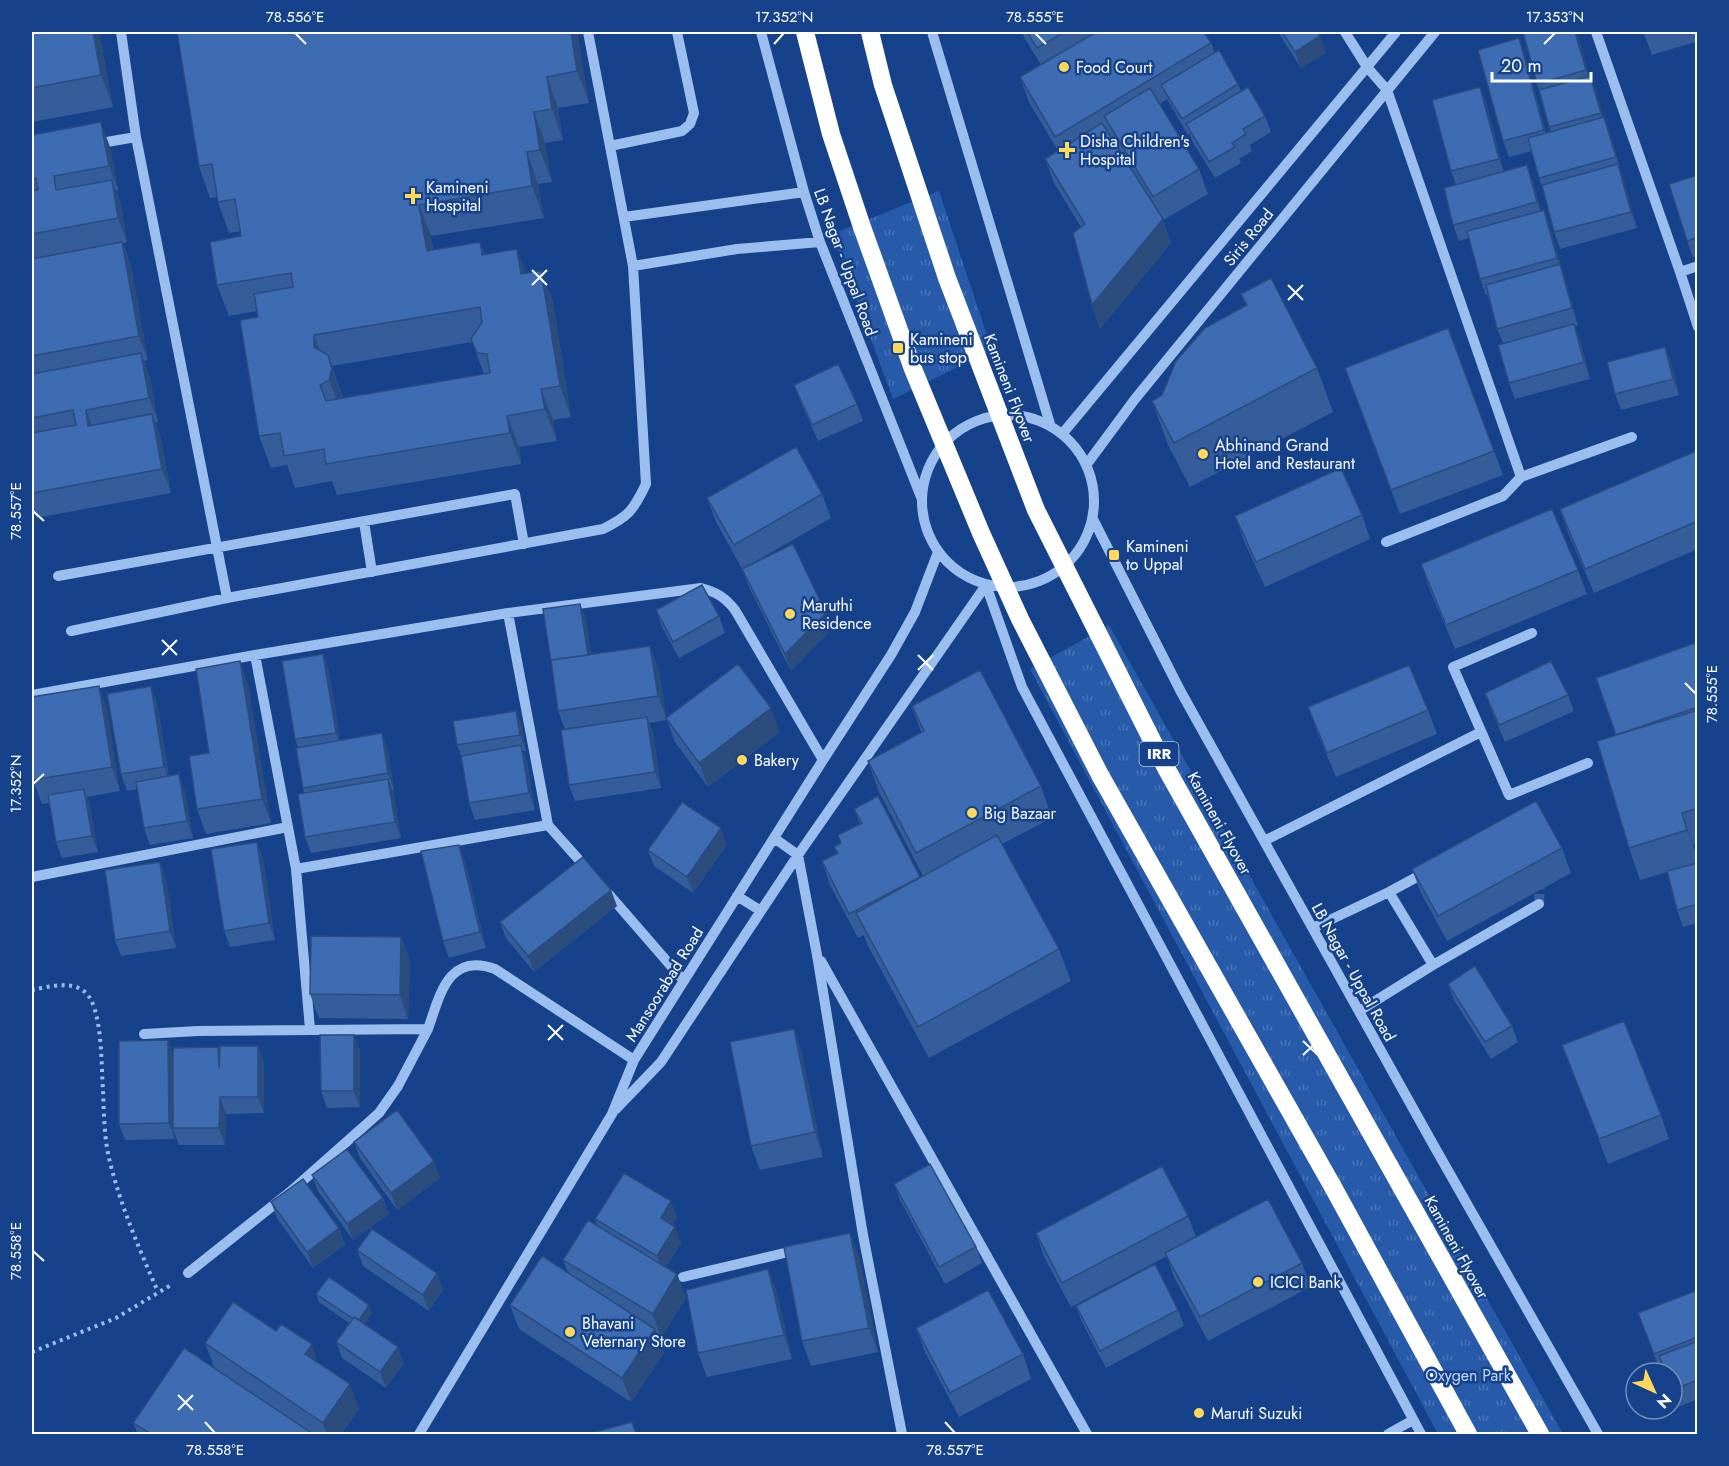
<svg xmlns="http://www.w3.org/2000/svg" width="1729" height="1466" viewBox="0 0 1729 1466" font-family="Jost,sans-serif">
<defs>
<pattern id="park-tufts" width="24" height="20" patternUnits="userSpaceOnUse" patternTransform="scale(1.5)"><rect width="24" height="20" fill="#275ba9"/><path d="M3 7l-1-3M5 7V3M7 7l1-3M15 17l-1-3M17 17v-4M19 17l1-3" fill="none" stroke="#4774b6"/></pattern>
</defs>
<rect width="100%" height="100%" fill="#15428a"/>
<path fill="url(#park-tufts)" d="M939,191L992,350L893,399L832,234Z
M1109,625L1563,1434H1438L1030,669Z"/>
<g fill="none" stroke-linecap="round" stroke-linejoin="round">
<path stroke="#385e9c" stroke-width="10" stroke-dasharray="10 5" stroke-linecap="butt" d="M1539,904L1540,877"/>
<path stroke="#9cbeef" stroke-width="4" stroke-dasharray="3 4.5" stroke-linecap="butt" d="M32,990C47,987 71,980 85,992C103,1008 101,1066 103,1090C104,1112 104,1137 109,1158C120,1205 139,1248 158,1292
M32,1352L116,1318L171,1285"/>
<path stroke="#9cbeef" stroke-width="10" d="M121,32L136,137L227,598
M761,32L804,192L820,242L921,497
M932,32L1050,424
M1345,32L1367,67L1387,90L1521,477
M1596,32L1680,272L1698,327
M95,144L136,137
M610,146L682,131L690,124L694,113L677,32
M624,217L804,192
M633,266L737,249L820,242
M1680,272L1698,266
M922 501a86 86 0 1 1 172 0a86 86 0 1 1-172 0Z
M1063,433L1396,32
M1087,464L1135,399L1435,32
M1093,519L1181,692L1434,1146L1598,1434
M364,522L372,572
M1386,542L1503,496L1521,477L1632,437
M58,576L515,494L524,544
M986,585L1022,687L1421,1434
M508,613L548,825L588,870
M71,631L227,598L603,529C629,516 633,511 646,484L633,266L588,32
M1532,633L1453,667L1509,795L1588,763
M255,655L296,869L310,1029
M32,695L255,655L508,613L701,588C716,592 725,597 735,610L823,760
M774,838L798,855L817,955L863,1235L902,1434
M1264,841L1481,732
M296,869L548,825
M32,877L288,827
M606,891L684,981
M1389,892L1433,965
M737,896L761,911
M1313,928L1389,892L1428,871
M821,961L1087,1434
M1359,1011L1433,965L1539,904
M144,1034L198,1031L428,1029C440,995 448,952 495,969L634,1060
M616,1109L661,1062L798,855L986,585
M188,1273L290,1192L379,1113L398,1086L428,1029
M683,1277L797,1250
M419,1434L612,1114L634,1060L823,760L891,655L915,612L938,552
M1388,1434L1413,1420"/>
<path stroke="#fff" stroke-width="18" d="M805,32L831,134L862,227L913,369L981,533L1020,619L1100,775L1333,1187L1468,1434
M870,32L883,85L947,278L1036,510L1166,768L1540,1434"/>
</g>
<path fill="#345d9a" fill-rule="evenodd" d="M32,32H99L113,107L32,122Z
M577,32L589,103L558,108L563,140L545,143L552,182L538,184L544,218L431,236L433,250L480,242L485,254L517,249L526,273L541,271L553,302L571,417L553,420L557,441L519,447L521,464L337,495L332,481L295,488L287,465L271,468L259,436L258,317L257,311L229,316L217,285L241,236V231L229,233L218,202L217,197L210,198L199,166ZM472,342L484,374L343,398L332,366Z
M1021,32H1204L1211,43L1215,53L1238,84L1241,91L1265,116L1271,132L1250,145L1252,151L1239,159L1241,163L1215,178L1192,141L1190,134L1188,135L1167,99L1160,104L1199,169L1208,194L1163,220L1171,243L1100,329L1092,305L1081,227L1054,183L1045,159L1058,151L1029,102L1020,77L1041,65Z
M1278,32H1317L1326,53L1301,68Z
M1577,32L1589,76H1590L1596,92L1603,117H1604L1610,133L1637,228L1560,249L1554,232L1532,151L1509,157L1503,141L1519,38L1525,55L1546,133L1551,132L1537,84Z
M1643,32H1698V41L1652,55Z
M1480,87L1486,103L1504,172L1527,165L1533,182L1541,211L1550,227L1578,325L1574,326L1580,340L1590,379L1515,399L1509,383L1503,343L1497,329L1488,295H1486L1480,279L1469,238L1459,241L1453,225L1456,185L1451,171Z
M32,135L110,147L118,190L116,191L121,204L127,242L123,243L131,266L148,360L144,361L150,378L158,422L155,423L161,438L171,493L36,518L32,505Z
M1698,175V256L1693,257L1687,241Z
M1241,294L1317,368L1333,412L1190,487L1168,445L1152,401L1162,395L1246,306Z
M1448,328L1503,475L1400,514L1345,368Z
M1665,347L1671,363L1679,395L1621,410L1615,394Z
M794,385L857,404L863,421L818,441L800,401Z
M1698,455V549L1594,593L1568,533L1560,509Z
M822,494L831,518L744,568L832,629L791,671L748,585L742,569L716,522L707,498Z
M1362,515L1370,539L1265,587L1244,541L1235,516Z
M1421,564L1578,570L1587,594L1455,649L1429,588Z
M580,604L586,620L591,654L659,670L666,718L780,732L708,787L675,742L667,720L649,723L653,733L661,788L575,801L569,785L565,729L558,711L551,662Z
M656,610L719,616L725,633L679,658L662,627Z
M1698,642V843L1693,845L1698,859V862L1673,870L1698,863V923L1683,927L1677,910L1667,872L1640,880L1629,848L1616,735Z
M323,654L329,670L340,740L388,750L394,790H392L394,795L401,838L311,853L305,837L304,793L303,788L298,747L295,739Z
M240,661L248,685L271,823L206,834L197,809L209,753Z
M99,686L107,710L120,791L87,797L90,805L98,852L62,858L56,842L49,803L42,804L33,780Z
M151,686L157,703L169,776L185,791L193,838L150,845L144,828L137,789L127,791L121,774Z
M1485,693L1568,695L1574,711L1505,742L1491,710Z
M912,706L1041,786L1052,818L1002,844L1059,949L1071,981L929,1058L867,944L864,935L858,938L830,885L822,861L837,853L834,847L841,843L838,835L860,824L854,809L920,877L923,876L879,792L868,761L921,732Z
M1308,707L1428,710L1437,734L1336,777L1317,732Z
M516,711L522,727L526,751H523L527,762L535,810L475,820L469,803L462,758L457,745Z
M257,842L263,859L275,940L230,947L224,931Z
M727,845L693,893L654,866L648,850Z
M1562,848L1571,873L1447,941L1421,893L1412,869Z
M465,861L486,948L449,958L443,941Z
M166,878L176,948L121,956L115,940Z
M617,906L534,972L506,938L500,922Z
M401,937L410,961L408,1019L319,1018L310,994Z
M1448,984L1512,1026L1518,1042L1491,1059L1454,1000Z
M794,1029L802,1054L823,1157L760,1170L751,1146Z
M354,1035L360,1051V1107L327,1108L321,1091Z
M1562,1045L1661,1115L1669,1139L1608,1164Z
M258,1046L264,1062V1113L226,1114L225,1145H179L175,1134V1139L125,1140L119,1124L173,1052L218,1047L220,1052Z
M354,1142L440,1178L397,1210L360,1158Z
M312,1175L383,1198L389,1214L353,1240L318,1191Z
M894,1184L976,1247L982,1263L945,1284L900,1200Z
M271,1202L339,1228L345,1245L313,1268L277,1218Z
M1188,1216L1196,1237L1302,1263L1310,1287L1208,1341L1174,1277L1167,1256L1071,1307L1044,1257L1036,1233Z
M677,1218L672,1225L681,1243L666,1267L677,1274L686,1298L661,1338L657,1336L664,1353L631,1402L519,1329L510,1305L568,1272L563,1260L597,1225L595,1219Z
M850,1233L859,1257L878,1352L811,1366L802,1341Z
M357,1250L437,1273L443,1290L429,1311L363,1266Z
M768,1269L777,1293L792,1359L707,1377L698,1353Z
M1698,1290V1399L1678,1407L1664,1369L1660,1371L1638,1313Z
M316,1294L369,1305L372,1313L365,1324L404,1363L386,1388L342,1358L336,1342L349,1323L319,1302Z
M1076,1306L1178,1310L1184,1326L1106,1368L1082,1322Z
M916,1328L1023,1354L1031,1379L959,1417L925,1352Z
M205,1343L318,1363L359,1409L341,1434H138L133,1423L214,1367Z"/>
<path fill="#2b4c7d" d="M93,32H99L113,107L101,75Z
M571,32H577L589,103L577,71Z
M1575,32H1577L1592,86L1586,70Z
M1320,36L1326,53L1301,68L1295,52Z
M1519,38L1525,55L1550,146L1544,130Z
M1590,76L1596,92L1607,129L1601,113Z
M547,77L558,108L563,140L552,109Z
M1480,87L1486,103L1505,175L1499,159Z
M534,112L545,143L552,182L540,150Z
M1604,117L1610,133L1622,174L1616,157Z
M101,122L110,147L118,190L109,166Z
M527,152L538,184L544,218L532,186Z
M1618,164L1624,180L1637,228L1631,212Z
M1527,165L1533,182L1543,218L1537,202Z
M112,180L121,204L127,242L118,218Z
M419,205L431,236L438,282L427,251Z
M1544,210L1550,227L1578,325L1572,308L1562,272L1557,258Z
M1163,219L1171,243L1100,329L1092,305Z
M122,242L131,266L148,360L139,336Z
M480,242L492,273L482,255Z
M517,249L529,280L521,274Z
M541,271L553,302L571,417L560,386Z
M1574,324L1580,340L1590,379L1584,362Z
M314,335L326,367L314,347Z
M1665,347L1671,363L1679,395L1673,379Z
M141,353L150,378L158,422L149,398Z
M328,355L343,400L341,411L329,380Z
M541,389L553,420L557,441L545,409Z
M86,410L95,434L88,426Z
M152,414L161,438L171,493L162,469Z
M507,416L519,447L521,464L510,433Z
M580,604L586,620L594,673L588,656Z
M826,613L832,629L791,671L785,654Z
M650,646L659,670L667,720L658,696Z
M323,654L329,670L342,749L336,733Z
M240,661L248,685L271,823L262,799Z
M99,686L107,710L120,791L112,767Z
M151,686L157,703L170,784L164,767Z
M771,708L780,732L708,787L699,763Z
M516,711L522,727L526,751L520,735Z
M647,717L653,733L661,788L655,772Z
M382,733L388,750L394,790L388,773Z
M521,745L527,762L535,810L529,793Z
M179,774L185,791L193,838L187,821Z
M388,779L394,795L401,838L395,822Z
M84,789L90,805L98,852L92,836Z
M1682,813L1693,845L1698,859L1687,830Z
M721,828L727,845L693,893L687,877Z
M257,842L263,859L275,940L269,923Z
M459,845L465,861L486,948L480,932Z
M160,862L166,878L176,948L170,931Z
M611,890L617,906L534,972L528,956Z
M401,937L410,961L408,1019L400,995Z
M794,1029L802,1054L823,1157L815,1132Z
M354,1035L360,1051V1107L354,1091Z
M168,1040L174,1057L173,1128L175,1134V1139L169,1123Z
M258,1046L264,1062V1113L258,1097Z
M220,1097L226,1114L225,1145L219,1128Z
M434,1161L440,1178L397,1210L391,1193Z
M383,1198L389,1214L353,1240L347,1224Z
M671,1201L677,1218L667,1235L661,1218Z
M675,1227L681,1243L663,1273L657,1256Z
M339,1228L345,1245L313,1268L307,1252Z
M850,1233L859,1257L878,1352L869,1328Z
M768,1269L777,1293L792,1359L784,1335Z
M437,1273L443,1290L429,1311L423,1295Z
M677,1274L686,1298L661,1338L653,1314Z
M369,1305L372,1313L360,1330L357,1322Z
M655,1329L664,1353L631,1402L622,1378Z
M312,1344L320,1369L305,1354Z
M398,1347L404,1363L386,1388L380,1372Z
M350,1384L359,1409L341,1434H327L323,1423Z"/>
<path fill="#3d6cb3" stroke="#2b4c7d" stroke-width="1.5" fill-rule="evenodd" d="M32,32H93L101,75L32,88Z
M177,32H571L577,71L547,77L552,109L534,112L540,150L527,152L532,186L419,205L427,251L480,242L482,255L517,249L521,274L541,271L560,386L541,389L545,409L507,416L510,433L326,464L324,449L284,456L280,433L259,436L240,320L258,317L254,294L293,287L291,273L217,285L210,242L241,236L235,199L218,202L212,164L199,166ZM480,307L482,322L471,339L477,353L487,354L490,373L326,401L320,385L329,380L332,369L328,355L314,347V335Z
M1027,32H1065L1037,48Z
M1096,32H1204L1211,43L1055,137L1020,77Z
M1282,32H1317L1320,36L1295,52Z
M1523,32H1575L1586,70L1537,84Z
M1519,38L1544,130L1503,141L1478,50Z
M1219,50L1238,84L1182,119L1161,85Z
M1590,76L1601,113L1549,127L1539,90Z
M1248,87L1265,116L1243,129L1246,134L1232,143L1235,147L1209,162L1186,124Z
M1480,87L1499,159L1451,171L1432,100Z
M1150,88L1199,169L1153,197L1104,116Z
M1604,117L1616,157L1539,178L1528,138Z
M101,122L109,166L54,176L56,190L112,180L118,218L32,234V191L38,190L36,178L32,179V135Z
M1102,123L1163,219L1092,305L1073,233L1085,224L1045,159Z
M1618,164L1631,212L1554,232L1542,185Z
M1527,165L1537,202L1453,225L1444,188Z
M1698,175V237L1687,241L1669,184Z
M1544,210L1557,258L1480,279L1467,231Z
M122,242L139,336L32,356V259Z
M1560,264L1572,308L1497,329L1486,285Z
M1271,278L1317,368L1174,443L1152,401L1162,395L1176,361L1205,328L1247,305L1241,294Z
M1574,324L1584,362L1509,383L1498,345Z
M1448,328L1494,451L1391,490L1345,368Z
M1665,347L1673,379L1615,394L1607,362Z
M141,353L149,398L86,410L88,426L152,414L162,469L32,493V433L76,425L73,410L32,418V374Z
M838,364L857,404L812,425L794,385Z
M796,447L822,494L734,545L707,498Z
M1696,451L1698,455V521L1585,569L1560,509Z
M1341,468L1362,515L1256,562L1235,516Z
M1552,509L1578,570L1446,625L1421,564Z
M793,544L826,613L785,654L742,569Z
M702,585L719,616L673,642L656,610Z
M580,604L588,655L551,660V662L543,609Z
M1698,642V707L1616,735L1596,678Z
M650,646L658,696L558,711L551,660Z
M323,654L336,733L295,739L282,661Z
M240,661L262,799L197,809L189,756L209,753L196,669Z
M1551,661L1568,695L1499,725L1485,693Z
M738,664L771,708L699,763L666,718Z
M1409,665L1428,710L1327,753L1308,707Z
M980,670L1041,786L916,853L868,761L924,731L912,706Z
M99,686L112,767L33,780L32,771V697Z
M151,686L164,767L121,774L107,694Z
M1698,710V808L1682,813L1687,830L1629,848L1597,741Z
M516,711L520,735L457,745L453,721Z
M647,717L655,772L569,785L561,730Z
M382,733L388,773L303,788L296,748Z
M521,745L529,793L469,803L461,756Z
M179,774L187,821L144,828L136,782Z
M388,779L395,822L305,837L298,794Z
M84,789L92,836L56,842L48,795Z
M878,796L920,877L849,914L822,861L838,853L834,847L841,843L838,835L862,823L854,809Z
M1536,801L1562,848L1438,916L1412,869Z
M682,802L721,828L687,877L648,850Z
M997,835L1059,949L918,1027L856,913Z
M257,842L269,923L224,931L211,849Z
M459,845L480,932L443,941L421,851Z
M583,857L611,890L528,956L500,922Z
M160,862L170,931L115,940L105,870Z
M1698,863V904L1677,910L1667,871Z
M311,936L401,937L400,995L310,994Z
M1475,966L1512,1026L1485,1042L1448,984Z
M1624,1021L1661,1115L1599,1139L1562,1045Z
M794,1029L815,1132L751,1146L730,1042Z
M320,1035H354V1091H321Z
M168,1040L169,1123L119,1124V1041Z
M220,1046H258V1097H220L219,1128H173V1048L218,1047L219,1068Z
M397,1110L434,1161L391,1193L354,1142Z
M347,1149L383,1198L347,1224L312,1175Z
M930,1164L976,1247L939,1267L894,1184Z
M1162,1166L1188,1216L1062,1283L1036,1233Z
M624,1173L671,1201L661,1218L675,1227L657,1256L595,1219Z
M303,1179L339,1228L307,1252L271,1202Z
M1268,1199L1302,1263L1200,1317L1165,1253Z
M588,1220L677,1274L653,1314L563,1260Z
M372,1229L437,1273L423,1295L357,1250Z
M850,1233L869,1328L802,1341L784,1247Z
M542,1256L655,1329L622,1378L510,1305Z
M1155,1264L1178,1310L1100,1351L1076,1306Z
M768,1269L784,1335L698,1353L686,1290Z
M329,1277L369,1305L359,1320L354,1317L352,1318L316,1294Z
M988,1290L1023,1354L950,1393L916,1328Z
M1698,1290V1337L1654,1354L1638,1313Z
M233,1302L276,1331L281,1324L312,1344L305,1354L350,1384L323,1423L205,1343Z
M354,1317L398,1347L380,1372L336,1342Z
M1698,1341V1380L1672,1390V1373H1666L1659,1356Z
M184,1348L313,1434H151L133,1423Z
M632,1422L636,1434H588Z"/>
<path fill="none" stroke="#fff" stroke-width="2" d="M295,33L306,44M1035,33L1046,44M774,44L784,33M1544,44L1555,33M532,270L547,285M532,285L547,270M1288,285L1303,300M1288,300L1303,285M33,511L44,521M162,640L177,655M162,655L177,640M918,655L933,670M918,670L933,655M1685,683L1696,694M33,784L44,774M548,1025L563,1040M548,1040L563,1025M1303,1041L1318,1055M1303,1055L1318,1041M33,1251L44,1261M178,1395L193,1410M178,1410L193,1395M205,1422L215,1433M945,1422L955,1433"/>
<g fill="#ffd85b" stroke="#15428a" stroke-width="2">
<circle cx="1064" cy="67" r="6"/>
<path d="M1064 141h6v6h6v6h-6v6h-6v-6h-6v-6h6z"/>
<path d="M410 187h6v6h6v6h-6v6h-6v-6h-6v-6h6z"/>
<rect x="892" y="342" width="12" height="12" rx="3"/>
<circle cx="1203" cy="454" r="6"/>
<rect x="1108" y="549" width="12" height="12" rx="3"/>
<circle cx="790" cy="614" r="6"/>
<circle cx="742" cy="760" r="6"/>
<circle cx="972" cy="813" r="6"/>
<circle cx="1258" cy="1282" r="6"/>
<circle cx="570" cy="1332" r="6"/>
<circle cx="1199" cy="1413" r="6"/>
</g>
<g text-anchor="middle" stroke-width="5" stroke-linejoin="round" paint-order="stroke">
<rect fill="#15428a" stroke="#b9c6dc" stroke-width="1.5" x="1139.5" y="742" width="39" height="24" rx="4.5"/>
<g font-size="15" font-weight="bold" fill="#fff">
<text x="1159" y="759">IRR</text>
</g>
<g font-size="16" fill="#fff" stroke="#15428a" text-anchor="start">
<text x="1076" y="73">Food Court</text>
<text x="1080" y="147">Disha Children's<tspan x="1080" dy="18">Hospital</tspan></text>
<text x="426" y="193">Kamineni<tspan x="426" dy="18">Hospital</tspan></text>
<text x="910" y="345">Kamineni<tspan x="910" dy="18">bus stop</tspan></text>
<text x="1215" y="451">Abhinand Grand<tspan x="1215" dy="18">Hotel and Restaurant</tspan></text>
<text x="1126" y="552">Kamineni<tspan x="1126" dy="18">to Uppal</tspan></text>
<text x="802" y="611">Maruthi<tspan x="802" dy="18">Residence</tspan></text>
<text x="754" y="766">Bakery</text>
<text x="984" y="819">Big Bazaar</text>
<text x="1270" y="1288">ICICI Bank</text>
<text x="582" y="1329">Bhavani<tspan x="582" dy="18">Veternary Store</tspan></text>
<text x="1211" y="1419">Maruti Suzuki</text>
</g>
<g font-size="16" fill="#fff" stroke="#15428a">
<text transform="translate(1248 237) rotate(-51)" y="6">Siris Road</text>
<text transform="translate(846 262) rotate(70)" y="6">LB Nagar - Uppal Road</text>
<text transform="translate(1010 388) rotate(69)" y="6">Kamineni Flyover</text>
<text transform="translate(1220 823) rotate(61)" y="6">Kamineni Flyover</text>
<text transform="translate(1354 972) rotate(61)" y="6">LB Nagar - Uppal Road</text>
<text transform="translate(664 984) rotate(-58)" y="6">Mansoorabad Road</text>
<text transform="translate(1457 1247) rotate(61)" y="6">Kamineni Flyover</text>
</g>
<g font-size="16" fill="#c2d9fb" stroke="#15428a">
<text x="1468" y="1381">Oxygen Park</text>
</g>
</g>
<rect width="1729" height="1466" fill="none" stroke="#15428a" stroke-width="66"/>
<g transform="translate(1654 1391) rotate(135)"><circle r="28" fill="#15428a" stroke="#738eb9" stroke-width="1.5"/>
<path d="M0-4.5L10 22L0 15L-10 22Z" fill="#ffd85b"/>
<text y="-9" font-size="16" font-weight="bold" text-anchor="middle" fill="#ffffff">N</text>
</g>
<path d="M1492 72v9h99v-9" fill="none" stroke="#ffffff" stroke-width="3"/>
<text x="1501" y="72" font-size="18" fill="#ffffff" stroke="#15428a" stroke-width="4.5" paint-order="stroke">20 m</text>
<rect x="33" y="33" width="1663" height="1400" fill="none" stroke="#fff" stroke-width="2"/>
<g font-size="15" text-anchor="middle" fill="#fff">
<text x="295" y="22">78.556°E</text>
<text x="784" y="22">17.352°N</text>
<text x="1035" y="22">78.555°E</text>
<text x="1555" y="22">17.353°N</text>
<text transform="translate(16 511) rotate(-90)" y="5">78.557°E</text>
<text transform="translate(1712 694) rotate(-90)" y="5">78.555°E</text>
<text transform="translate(16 784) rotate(-90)" y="5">17.352°N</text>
<text transform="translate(16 1251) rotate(-90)" y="5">78.558°E</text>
<text x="215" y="1455">78.558°E</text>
<text x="955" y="1455">78.557°E</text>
</g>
</svg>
